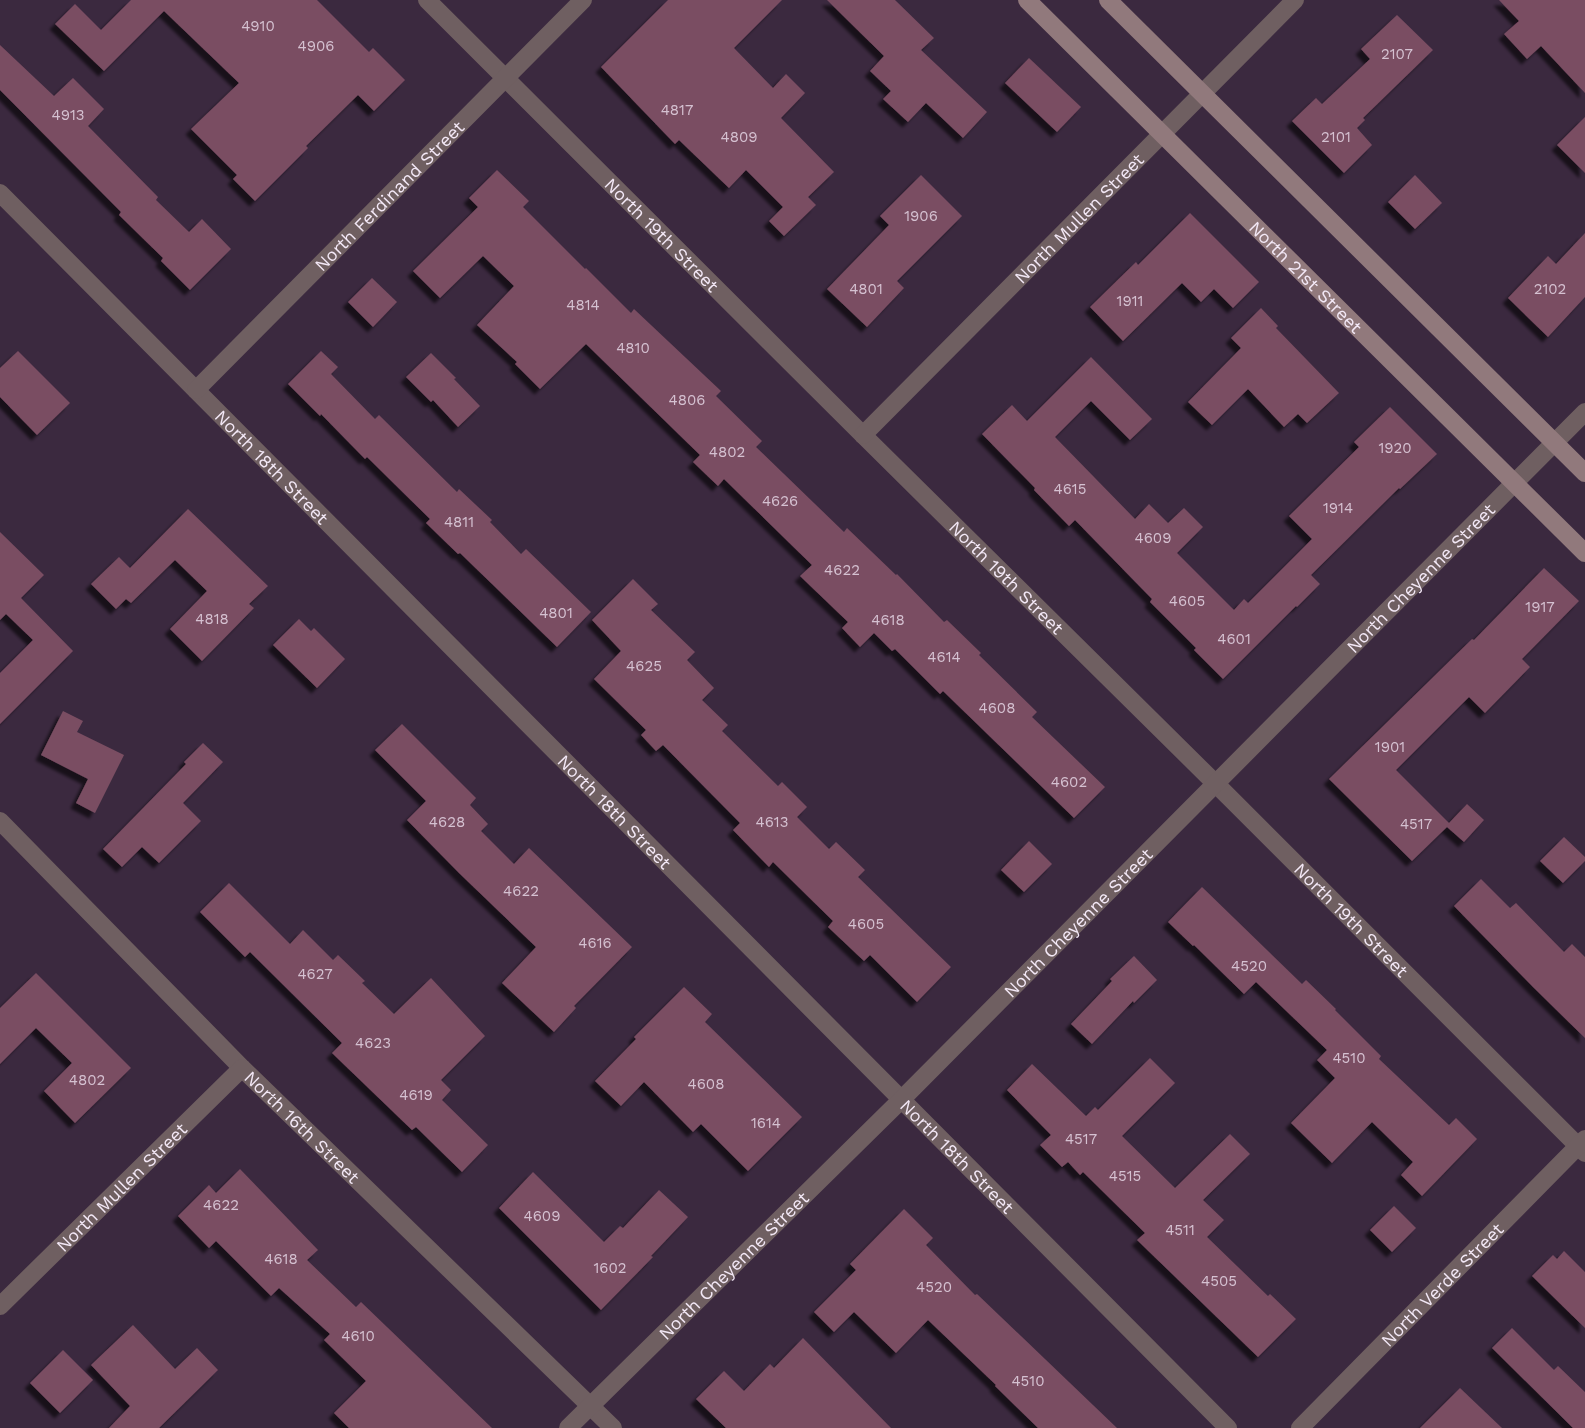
<svg xmlns="http://www.w3.org/2000/svg" width="1585" height="1428" font-family="'Work Sans',sans-serif">
<defs>
<filter id="shadow"><feDropShadow dx="-5.5" dy="5.5" stdDeviation="1.5" flood-color="#0009"/></filter>
</defs>
<rect width="100%" height="100%" fill="#3b293f"/>
<g fill="#7a4d62" filter="url(#shadow)">
<polygon points="131,0 317,0 369,52 373,48 405,80 374,111 358,95 306,146 308,148 255,201 233,179 237,175 191,129 239,83 164,11 104,71 55,24 75,4 101,30"/>
<polygon points="668,0 782,0 734,48 773,88 786,74 805,93 781,118 834,172 808,197 816,205 784,236 769,221 783,207 746,170 729,188 679,140 675,144 601,67"/>
<polygon points="827,0 895,0 934,38 921,50 987,112 963,138 926,103 908,122 883,99 891,91 870,71 884,56"/>
<polygon points="1499,0 1585,0 1585,93 1541,46 1527,59 1504,34 1519,21"/>
<polygon points="1397,15 1433,50 1363,118 1365,120 1357,128 1372,145 1344,173 1292,121 1316,98 1322,104 1370,59 1361,49"/>
<polygon points="0,45 54,96 73,78 104,109 88,126 158,197 156,200 189,232 202,219 231,249 190,290 161,261 163,258 119,215 121,212 0,90"/>
<polygon points="1029,58 1081,107 1057,132 1005,83"/>
<polygon points="1585,117 1585,173 1557,145"/>
<polygon points="497,170 529,201 523,207 585,269 586,268 631,313 634,309 721,391 716,396 762,441 756,447 844,532 847,528 896,575 897,574 944,622 947,620 981,653 979,655 1037,712 1032,717 1105,787 1074,818 943,691 940,694 895,649 892,651 874,633 860,647 842,628 848,622 800,576 812,565 724,479 718,486 693,462 700,455 586,344 540,389 515,364 517,362 477,325 514,286 483,256 440,298 413,271 478,207 469,198"/>
<polygon points="921,175 962,216 897,281 904,288 867,327 827,289 889,225 880,216"/>
<polygon points="1415,175 1442,203 1415,229 1388,202"/>
<polygon points="1190,213 1259,282 1233,308 1214,289 1201,302 1182,283 1123,341 1090,307 1136,262 1138,265"/>
<polygon points="1585,233 1585,297 1548,337 1508,298 1548,256 1556,264"/>
<polygon points="372,278 397,302 373,327 348,302"/>
<polygon points="1261,308 1278,326 1276,328 1339,393 1307,423 1298,414 1284,427 1248,389 1212,425 1188,402 1241,348 1231,338"/>
<polygon points="18,351 70,403 37,435 0,397 0,368"/>
<polygon points="321,351 338,367 331,374 375,419 379,415 457,492 459,489 492,520 490,522 521,554 526,549 591,612 557,647 460,553 458,554 426,523 430,519 367,457 365,459 321,414 320,416 288,384"/>
<polygon points="431,353 456,378 454,379 480,406 458,427 433,400 431,402 406,377"/>
<polygon points="1091,357 1152,419 1130,440 1091,401 1055,437 1135,519 1149,504 1168,523 1184,508 1203,527 1177,553 1234,610 1244,599 1248,603 1312,539 1289,516 1359,447 1354,442 1390,407 1437,454 1400,489 1399,488 1311,575 1320,584 1297,607 1296,606 1223,679 1194,650 1196,648 1150,602 1152,599 1075,520 1069,526 1034,490 1035,488 982,434 1012,405 1027,421"/>
<polygon points="188,509 268,586 249,604 254,608 202,661 170,629 207,591 175,560 131,603 126,599 116,609 91,584 119,557 130,568"/>
<polygon points="0,532 44,575 21,598 73,651 0,724 0,673 33,640 6,614 0,620"/>
<polygon points="1544,568 1579,601 1522,659 1530,667 1485,713 1469,697 1396,770 1449,823 1467,804 1484,820 1464,842 1447,827 1412,861 1329,779 1472,639 1474,640"/>
<polygon points="633,579 658,604 651,610 695,652 687,660 714,688 702,700 728,725 722,731 778,786 782,782 807,807 797,817 829,849 836,842 865,870 858,877 951,967 917,1002 870,955 864,961 828,927 833,921 773,862 769,867 733,830 740,823 663,745 656,751 641,735 646,730 594,679 621,651 592,620"/>
<polygon points="299,619 311,631 314,628 345,659 317,688 273,645"/>
<polygon points="63,711 83,721 77,732 124,755 95,813 76,803 88,779 41,755"/>
<polygon points="402,724 476,798 470,805 488,824 481,831 514,864 529,848 632,947 574,1006 576,1008 554,1032 502,983 536,947 459,873 407,820 426,801 375,750"/>
<polygon points="203,743 223,762 183,803 201,821 159,863 142,847 122,867 103,849 186,764 184,762"/>
<polygon points="1564,837 1585,857 1585,861 1563,883 1540,861"/>
<polygon points="1029,841 1052,864 1024,892 1001,870"/>
<polygon points="1481,879 1510,908 1516,903 1564,952 1572,944 1585,957 1585,1038 1533,987 1454,906"/>
<polygon points="229,883 290,944 303,930 333,960 338,955 365,981 362,983 394,1014 431,978 485,1036 441,1080 451,1090 442,1100 488,1145 462,1172 416,1127 412,1130 332,1053 342,1043 250,952 245,957 200,912"/>
<polygon points="1202,887 1302,984 1306,980 1336,1009 1335,1010 1381,1056 1379,1059 1449,1125 1456,1118 1477,1139 1422,1196 1401,1175 1413,1162 1372,1122 1332,1163 1291,1123 1335,1078 1317,1060 1327,1050 1256,982 1244,994 1194,945 1193,946 1168,922"/>
<polygon points="1134,956 1157,980 1134,1003 1133,1001 1092,1044 1071,1024 1112,981 1110,979"/>
<polygon points="36,973 131,1068 75,1123 44,1091 72,1063 36,1028 0,1064 0,1008"/>
<polygon points="684,987 712,1014 705,1022 802,1117 748,1171 701,1124 693,1132 644,1082 621,1106 595,1081 636,1039 634,1037"/>
<polygon points="1150,1058 1175,1083 1122,1136 1175,1188 1230,1134 1250,1154 1203,1200 1224,1220 1207,1237 1268,1296 1270,1294 1296,1319 1258,1357 1137,1240 1145,1233 1083,1172 1080,1175 1068,1162 1062,1167 1040,1145 1051,1135 1007,1090 1032,1064 1086,1116 1095,1107 1098,1110"/>
<polygon points="240,1169 318,1250 307,1260 356,1307 361,1302 492,1428 349,1428 334,1413 366,1381 324,1340 330,1334 279,1288 271,1296 216,1241 209,1248 178,1216 209,1185 216,1193"/>
<polygon points="533,1172 604,1242 620,1226 623,1228 659,1190 688,1217 651,1256 653,1257 601,1310 499,1208"/>
<polygon points="1394,1206 1416,1228 1392,1252 1370,1230"/>
<polygon points="904,1209 933,1238 926,1245 975,1295 977,1294 1117,1428 1038,1428 995,1386 996,1385 928,1320 896,1353 854,1312 834,1332 814,1312 856,1270 850,1264"/>
<polygon points="1564,1251 1585,1272 1585,1328 1532,1276 1553,1255 1557,1259"/>
<polygon points="133,1325 175,1369 197,1348 218,1370 159,1428 109,1428 130,1406 91,1365"/>
<polygon points="1512,1328 1554,1370 1558,1366 1585,1392 1585,1428 1573,1428 1492,1348"/>
<polygon points="803,1338 891,1428 726,1428 696,1399 724,1371 744,1391 770,1364 774,1368"/>
<polygon points="63,1350 93,1380 60,1413 30,1383"/>
<polygon points="1460,1388 1502,1428 1420,1428"/>
</g>
<g fill="none" stroke-linecap="round" stroke-linejoin="round">
<g stroke="#6f5f61" stroke-width="18">
<path id="s1" d="M427 0 863 435 1216 784 1585 1153"/>
<path id="s2" d="M0 193 1228 1428"/>
<path id="s3" d="M196 390 583 0"/>
<path id="s4" d="M863 435 1295 0"/>
<path id="s5" d="M0 821 242 1068 613 1428"/>
<path id="s6" d="M0 1306 242 1068"/>
<path id="s7" d="M568 1428 901 1100 1585 412"/>
<path id="s8" d="M1300 1428 1585 1139"/>
</g>
<g stroke="#91797c" stroke-width="18">
<path id="s9" d="M1027 0 1585 553"/>
<polyline points="1108,0 1585,473"/>
</g>
</g>
<g text-anchor="middle" dominant-baseline="central" stroke-width="4.5" stroke-linejoin="round" paint-order="stroke">
<g font-size="15" fill="#d5c1d1">
<text x="258" y="26">4910</text>
<text x="316" y="46">4906</text>
<text x="1397" y="54">2107</text>
<text x="677" y="110">4817</text>
<text x="68" y="115">4913</text>
<text x="739" y="137">4809</text>
<text x="1336" y="137">2101</text>
<text x="921" y="216">1906</text>
<text x="866" y="289">4801</text>
<text x="1550" y="289">2102</text>
<text x="1130" y="301">1911</text>
<text x="583" y="305">4814</text>
<text x="633" y="348">4810</text>
<text x="687" y="400">4806</text>
<text x="1395" y="448">1920</text>
<text x="727" y="452">4802</text>
<text x="1070" y="489">4615</text>
<text x="780" y="501">4626</text>
<text x="1338" y="508">1914</text>
<text x="459" y="522">4811</text>
<text x="1153" y="538">4609</text>
<text x="842" y="570">4622</text>
<text x="1187" y="601">4605</text>
<text x="1540" y="607">1917</text>
<text x="556" y="613">4801</text>
<text x="212" y="619">4818</text>
<text x="888" y="620">4618</text>
<text x="1234" y="639">4601</text>
<text x="944" y="657">4614</text>
<text x="644" y="666">4625</text>
<text x="997" y="708">4608</text>
<text x="1390" y="747">1901</text>
<text x="1069" y="782">4602</text>
<text x="447" y="822">4628</text>
<text x="772" y="822">4613</text>
<text x="1416" y="824">4517</text>
<text x="521" y="891">4622</text>
<text x="866" y="924">4605</text>
<text x="595" y="943">4616</text>
<text x="1249" y="966">4520</text>
<text x="315" y="974">4627</text>
<text x="373" y="1043">4623</text>
<text x="1349" y="1058">4510</text>
<text x="87" y="1080">4802</text>
<text x="706" y="1084">4608</text>
<text x="416" y="1095">4619</text>
<text x="766" y="1123">1614</text>
<text x="1081" y="1139">4517</text>
<text x="1125" y="1176">4515</text>
<text x="221" y="1205">4622</text>
<text x="542" y="1216">4609</text>
<text x="1180" y="1230">4511</text>
<text x="281" y="1259">4618</text>
<text x="610" y="1268">1602</text>
<text x="1219" y="1281">4505</text>
<text x="934" y="1287">4520</text>
<text x="358" y="1336">4610</text>
<text x="1028" y="1381">4510</text>
</g>
<g font-size="18" fill="#f3e8f6" stroke="#301f35">
<text stroke="none"><textPath href="#s3" startOffset="274">North Ferdinand Street</textPath></text>
<text stroke="none"><textPath href="#s4" startOffset="306">North Mullen Street</textPath></text>
<text stroke="none"><textPath href="#s1" startOffset="332">North 19th Street</textPath></text>
<text stroke="none"><textPath href="#s9" startOffset="393">North 21st Street</textPath></text>
<text stroke="none"><textPath href="#s2" startOffset="386">North 18th Street</textPath></text>
<text stroke="none"><textPath href="#s1" startOffset="818">North 19th Street</textPath></text>
<text stroke="none"><textPath href="#s7" startOffset="1204">North Cheyenne Street</textPath></text>
<text stroke="none"><textPath href="#s2" startOffset="872">North 18th Street</textPath></text>
<text stroke="none"><textPath href="#s1" startOffset="1304">North 19th Street</textPath></text>
<text stroke="none"><textPath href="#s7" startOffset="718">North Cheyenne Street</textPath></text>
<text stroke="none"><textPath href="#s5" startOffset="430">North 16th Street</textPath></text>
<text stroke="none"><textPath href="#s2" startOffset="1358">North 18th Street</textPath></text>
<text stroke="none"><textPath href="#s6" startOffset="170">North Mullen Street</textPath></text>
<text stroke="none"><textPath href="#s7" startOffset="232">North Cheyenne Street</textPath></text>
<text stroke="none"><textPath href="#s8" startOffset="202">North Verde Street</textPath></text>
</g>
</g>
</svg>
